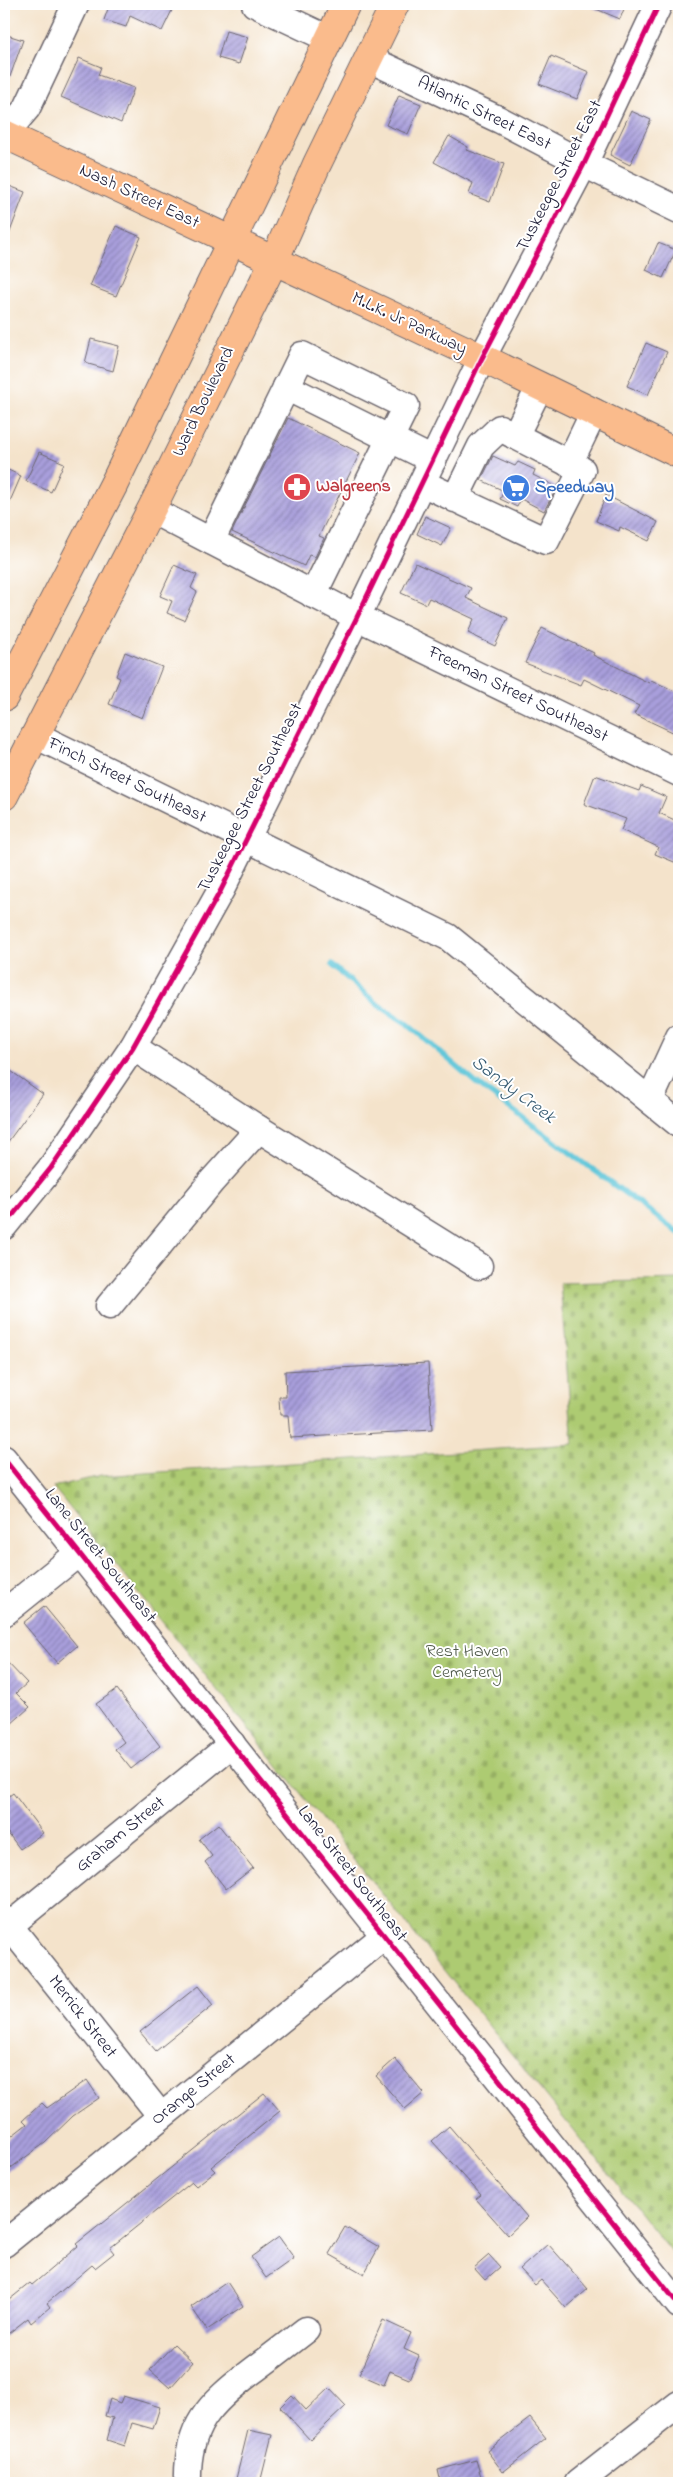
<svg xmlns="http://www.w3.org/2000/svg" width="683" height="2487" font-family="'Indie Flower',sans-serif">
<defs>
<pattern id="cemetery-stones" width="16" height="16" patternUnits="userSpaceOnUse" patternTransform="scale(1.25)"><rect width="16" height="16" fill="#adcb72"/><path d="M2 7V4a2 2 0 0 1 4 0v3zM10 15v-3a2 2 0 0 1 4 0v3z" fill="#95ae64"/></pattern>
<pattern id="building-hatch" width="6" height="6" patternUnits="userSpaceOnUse" patternTransform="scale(1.25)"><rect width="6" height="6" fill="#a99fdc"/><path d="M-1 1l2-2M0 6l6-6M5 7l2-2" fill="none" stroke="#8981b4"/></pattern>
</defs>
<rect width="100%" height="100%" fill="#fff"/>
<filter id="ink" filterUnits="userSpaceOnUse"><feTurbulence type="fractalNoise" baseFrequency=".02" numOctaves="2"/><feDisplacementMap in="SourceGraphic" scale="10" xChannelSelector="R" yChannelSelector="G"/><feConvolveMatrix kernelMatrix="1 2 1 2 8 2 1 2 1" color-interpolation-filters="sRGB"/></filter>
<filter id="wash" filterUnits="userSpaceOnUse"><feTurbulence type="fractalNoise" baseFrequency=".0096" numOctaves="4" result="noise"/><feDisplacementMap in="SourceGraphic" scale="20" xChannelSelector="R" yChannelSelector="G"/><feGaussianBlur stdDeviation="1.12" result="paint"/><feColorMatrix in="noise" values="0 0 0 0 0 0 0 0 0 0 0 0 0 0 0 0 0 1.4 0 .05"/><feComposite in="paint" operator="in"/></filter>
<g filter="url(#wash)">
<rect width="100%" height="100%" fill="#f4e3cb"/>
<polygon fill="url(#cemetery-stones)" stroke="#687656" points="679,1280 679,2261 53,1487 101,1476 573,1444 560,1283"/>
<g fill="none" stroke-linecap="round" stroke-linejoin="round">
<polyline stroke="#5cc5d8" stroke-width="5.5" points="332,965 377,1004 406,1023 476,1083 679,1233"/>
</g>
<g id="blocks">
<g fill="url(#building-hatch)">
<polygon points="104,4 175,4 162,31 130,16 126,27 104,20 109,6"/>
<polygon points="584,4 626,4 620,19"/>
<polygon points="226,31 248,37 239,64 218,58"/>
<polygon points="4,34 23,40 6,88 4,88"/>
<polygon points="551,56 589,72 577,99 539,84"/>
<polygon points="79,58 101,67 98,75 134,88 121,123 61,97"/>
<polygon points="399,95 421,104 408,134 386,125"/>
<polygon points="631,111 651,120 630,165 610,155"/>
<polygon points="449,136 468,147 467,150 504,164 490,202 469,194 473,183 434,162"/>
<polygon points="4,184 25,192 5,245 4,245"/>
<polygon points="116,226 141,237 116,296 90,286"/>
<polygon points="658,243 676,250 663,278 646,270"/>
<polygon points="91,339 119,346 113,371 85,363"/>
<polygon points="646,343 667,352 648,395 627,386"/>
<polygon points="288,418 360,453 319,536 324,538 315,557 309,555 304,566 232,532"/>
<polygon points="39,452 64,463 51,492 26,481"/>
<polygon points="493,456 515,466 518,462 535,470 533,475 557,487 544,511 521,499 517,507 500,499 504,491 481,480"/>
<polygon points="4,468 21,476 4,515"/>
<polygon points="606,495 658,522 649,541 620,527 619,531 596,521"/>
<polygon points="425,516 451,528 442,546 417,534"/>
<polygon points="415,563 471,588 466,598 508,618 495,646 468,633 474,619 429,598 426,604 401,593"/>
<polygon points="174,565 197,575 191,588 197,592 184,620 167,613 172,601 160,596"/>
<polygon points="542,628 594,653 593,655 649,683 651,680 679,693 679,735 634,714 639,706 584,679 581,685 525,663"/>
<polygon points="125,652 162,667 142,718 109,704 120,678 116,676"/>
<polygon points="595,775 639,791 641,786 666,797 659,813 679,822 679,864 655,854 658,847 621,830 626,819 584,804"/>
<polygon points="4,1066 43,1094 4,1147"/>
<polygon points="428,1363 432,1430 290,1438 288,1415 280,1415 279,1397 286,1397 285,1371"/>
<polygon points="44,1606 77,1646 57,1663 23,1623"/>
<polygon points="4,1659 27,1683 16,1693 30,1707 10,1725 4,1719"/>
<polygon points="117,1689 160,1746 131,1769 115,1749 124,1742 96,1704"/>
<polygon points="13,1793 43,1833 20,1849 4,1828 4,1800"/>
<polygon points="218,1824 253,1868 226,1889 205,1862 212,1856 199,1839"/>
<polygon points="198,1986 213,2005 156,2051 140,2032"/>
<polygon points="395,2059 424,2093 405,2109 376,2076"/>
<polygon points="87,2080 99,2098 73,2116 45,2143 4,2173 4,2142 27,2124 23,2120 42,2103 47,2108"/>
<polygon points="264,2093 280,2111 211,2167 215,2171 196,2186 192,2182 110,2248 114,2253 95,2268 92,2265 47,2303 50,2307 31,2323 28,2318 4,2337 4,2304 30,2283 32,2285 78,2246 76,2244"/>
<polygon points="449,2126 527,2217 508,2235 476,2199 481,2195 432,2141"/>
<polygon points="345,2227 379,2247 364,2274 329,2254"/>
<polygon points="279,2237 294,2258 266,2278 251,2257"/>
<polygon points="548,2244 588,2289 566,2308 541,2280 535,2285 520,2269"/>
<polygon points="489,2255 500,2267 485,2280 474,2268"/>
<polygon points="227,2282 243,2306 207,2330 191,2307"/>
<polygon points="383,2320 411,2333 404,2349 419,2356 409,2379 390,2371 384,2385 359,2374"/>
<polygon points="174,2344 193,2362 170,2388 150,2370"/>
<polygon points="329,2388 346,2406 310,2440 280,2407 292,2395 306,2410"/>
<polygon points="123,2396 160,2407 153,2429 132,2423 125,2446 107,2440 113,2418 105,2416 110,2399 120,2403"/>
<polygon points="530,2418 546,2438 503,2472 487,2451"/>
<polygon points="248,2430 272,2435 260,2483 235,2483"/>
<polygon points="476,2460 483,2483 441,2483 438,2470"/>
</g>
</g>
</g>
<g filter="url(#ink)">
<use href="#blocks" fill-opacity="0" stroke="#6c666d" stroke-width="1"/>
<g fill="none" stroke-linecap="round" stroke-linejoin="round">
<defs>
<g id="minor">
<polyline points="255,4 329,39"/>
<polyline points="369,59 500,120 584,164 679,210"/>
<polyline points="4,135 27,108 76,4"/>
<polyline points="286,387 433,460"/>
<polyline points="515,436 540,386"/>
<polyline points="569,464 594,412"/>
<polyline points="422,483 546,541 582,470 500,428 481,446 455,499"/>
<polyline points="151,510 357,617 679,773"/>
<polyline points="211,541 302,355 406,406 313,595"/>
<polyline points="35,735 448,937 679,1124"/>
<polyline points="133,1047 259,1129 479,1266"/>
<polyline points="650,1100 679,1037"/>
<polyline points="4,1226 51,1168 133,1047 221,890 357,617 482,358 584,164 659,4"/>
<polyline points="109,1306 212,1181 259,1129"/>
<polyline points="4,1459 679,2305"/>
<polyline points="4,1613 80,1552"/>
<polyline points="4,1919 161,2116"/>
<polyline points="9,1926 232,1744"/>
<polyline points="4,2244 384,1936"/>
<path d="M188 2483C186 2427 209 2404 251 2372 270 2358 288 2344 306 2330"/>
<polyline points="578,2483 679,2404"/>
</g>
<polyline id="major" points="4,134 482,358 679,454"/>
<g id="highway">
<polyline points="4,697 114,484 346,4"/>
<polyline points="4,796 154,504 274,261 317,164 395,4"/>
</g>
</defs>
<use href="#minor" stroke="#6c666d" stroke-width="29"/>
<use href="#major" stroke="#6c666d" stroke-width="30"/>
<use href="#highway" stroke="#6c666d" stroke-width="30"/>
<use href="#minor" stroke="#fff" stroke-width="26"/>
<use href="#major" stroke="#fabb8c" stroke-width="28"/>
<use href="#highway" stroke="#fabb8c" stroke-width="28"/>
<defs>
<g id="cycleway">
<polyline points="4,1226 51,1168 133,1047 221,890 357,617 482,358 584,164 659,4"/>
<polyline points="4,1459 679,2305"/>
</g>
</defs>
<use href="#cycleway" stroke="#fff" stroke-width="8"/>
<use href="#cycleway" stroke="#d6006c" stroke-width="5"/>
</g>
</g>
<defs>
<symbol id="pharmacy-disc" viewBox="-11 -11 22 22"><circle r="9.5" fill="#e0444e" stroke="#fff"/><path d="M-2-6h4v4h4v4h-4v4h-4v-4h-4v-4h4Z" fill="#fff"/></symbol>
<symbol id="supermarket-disc" viewBox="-11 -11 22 22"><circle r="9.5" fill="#3f7fe0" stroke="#fff"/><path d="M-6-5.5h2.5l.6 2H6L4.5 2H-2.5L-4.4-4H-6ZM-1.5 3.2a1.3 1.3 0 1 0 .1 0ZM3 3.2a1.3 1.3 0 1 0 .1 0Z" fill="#fff"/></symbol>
</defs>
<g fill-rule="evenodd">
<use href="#pharmacy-disc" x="281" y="471" width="32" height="32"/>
<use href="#supermarket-disc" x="500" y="472" width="32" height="32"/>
</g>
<g text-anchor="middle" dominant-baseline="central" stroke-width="4" stroke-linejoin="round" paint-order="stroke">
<g font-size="18" fill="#22223b" stroke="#fff">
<text transform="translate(484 114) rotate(26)">Atlantic Street East</text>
<text transform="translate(560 176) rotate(-63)">Tuskeegee Street East</text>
<text transform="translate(139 197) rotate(25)">Nash Street East</text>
<text transform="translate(409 324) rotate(25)">M.L.K. Jr Parkway</text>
<text transform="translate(204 402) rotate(-64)">Ward Boulevard</text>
<text transform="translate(518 695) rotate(26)">Freeman Street Southeast</text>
<text transform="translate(127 781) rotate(26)">Finch Street Southeast</text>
<text transform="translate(251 798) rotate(-63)">Tuskeegee Street Southeast</text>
<text transform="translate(100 1556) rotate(51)">Lane Street Southeast</text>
<text transform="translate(121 1835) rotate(-39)">Graham Street</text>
<text transform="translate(352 1874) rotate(52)">Lane Street Southeast</text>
<text transform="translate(82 2017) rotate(52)">Merrick Street</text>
<text transform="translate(194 2090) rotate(-39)">Orange Street</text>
</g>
<g font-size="18" font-weight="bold" fill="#be3a42" stroke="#fff" text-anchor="start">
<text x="316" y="487">Walgreens</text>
</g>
<g font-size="18" font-weight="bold" fill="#366cbe" stroke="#fff" text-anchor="start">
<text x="535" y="488">Speedway</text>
</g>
<g font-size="18" fill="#535d4e" stroke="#fff">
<text x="467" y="1652">Rest Haven<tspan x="467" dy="21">Cemetery</tspan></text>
</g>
<g font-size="19" font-style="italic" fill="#365b72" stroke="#fff">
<text transform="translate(513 1090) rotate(37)">Sandy Creek</text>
</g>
</g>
<rect width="683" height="2487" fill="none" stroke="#fff" stroke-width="20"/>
</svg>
